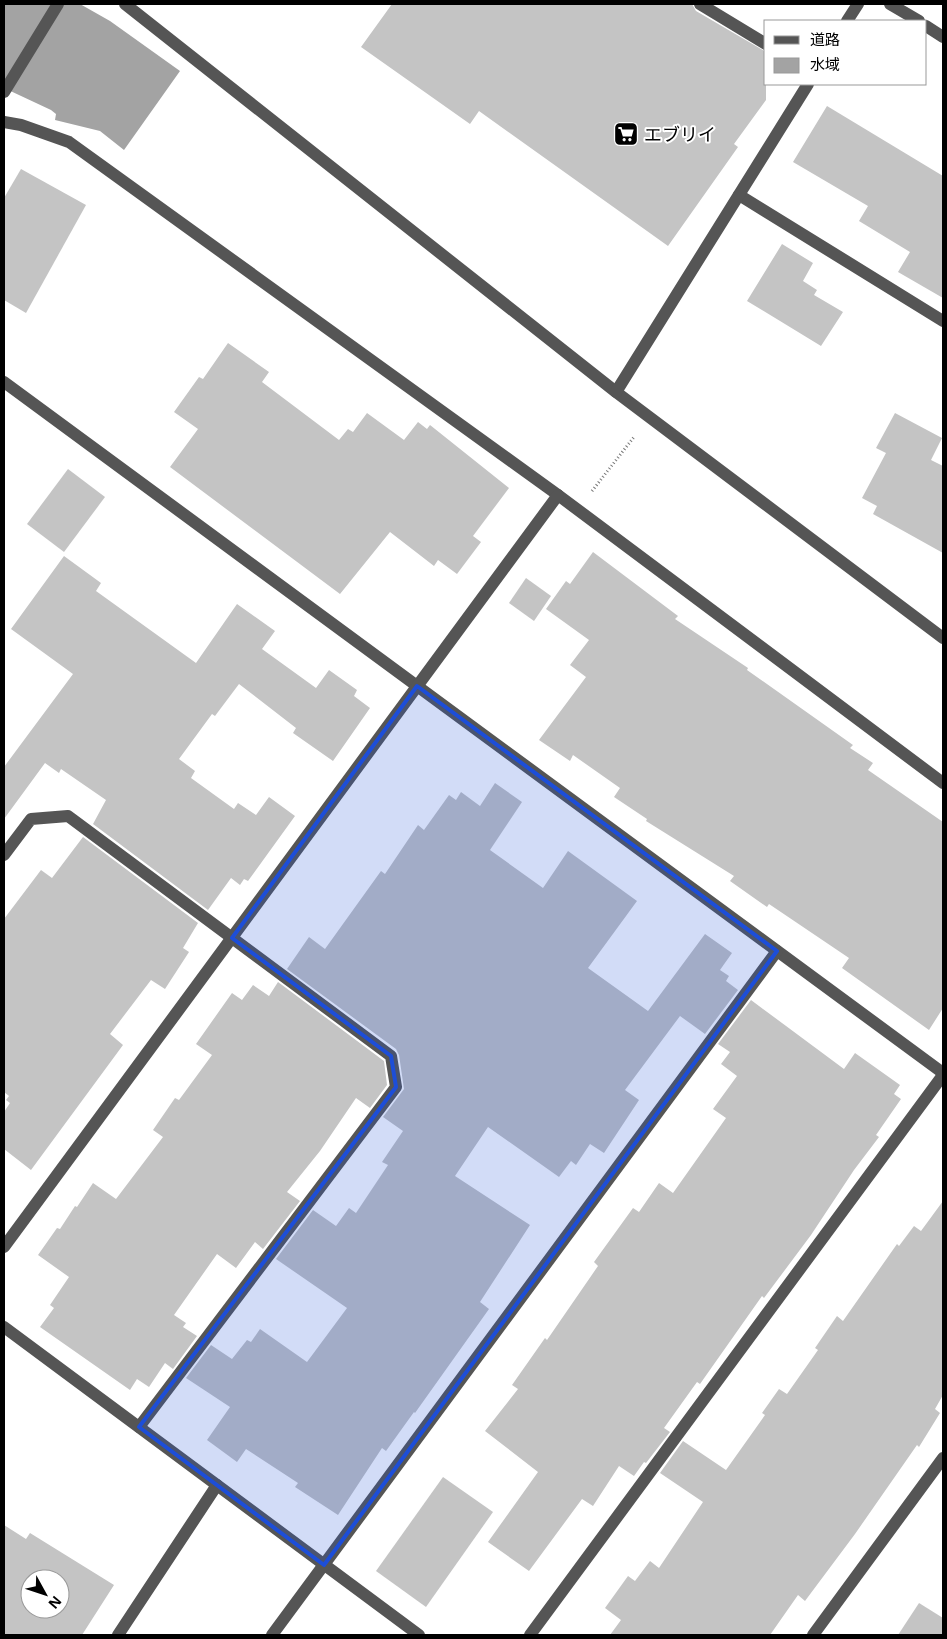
<svg xmlns="http://www.w3.org/2000/svg" width="947" height="1639" font-family="'Noto Sans','Noto Sans JP',sans-serif">
<rect width="100%" height="100%" fill="#fff"/>
<polygon fill="#a3a3a3" points="4,4 80,4 110,21 180,71 124,150 100,131 55,120 56,114 51,110 4,88"/>
<g fill="#c4c4c4" fill-rule="evenodd">
<polygon points="392,4 692,4 696,11 766,52 766,100 734,144 738,147 668,246 479,111 470,124 361,47"/>
<polygon points="827,106 943,176 943,298 898,272 910,252 859,221 868,206 793,162"/>
<polygon points="21,169 86,205 26,313 4,300 4,198"/>
<polygon points="782,244 813,263 803,281 817,290 814,295 843,312 821,346 747,301"/>
<polygon points="228,343 269,372 262,382 339,440 348,429 353,432 367,413 404,440 418,422 427,429 430,425 509,488 473,536 481,542 457,574 438,560 434,566 390,532 340,594 170,467 198,429 174,412 199,377 203,379"/>
<polygon points="895,413 942,438 931,460 943,466 943,553 873,514 877,506 862,498 886,453 876,448"/>
<polygon points="68,469 105,497 64,552 27,524"/>
<polygon points="593,552 678,616 675,619 748,668 747,670 853,745 850,748 873,763 868,770 943,822 943,1008 929,1030 842,968 849,958 769,904 767,907 730,881 734,876 646,821 647,819 614,797 620,788 573,755 570,761 539,740 586,677 570,665 589,640 546,609 566,581 570,584"/>
<polygon points="64,556 101,583 96,591 196,663 237,604 275,631 262,649 316,688 329,670 357,690 354,696 370,708 333,761 293,733 296,728 239,684 215,716 212,714 179,759 195,771 191,778 234,809 238,803 256,815 269,797 295,816 248,881 244,879 240,885 231,878 208,910 93,824 106,800 61,769 59,773 45,763 4,819 4,767 73,674 11,629"/>
<polygon points="526,578 551,596 534,621 509,603"/>
<polygon points="495,783 522,802 490,850 543,888 568,851 637,901 588,968 648,1011 705,934 732,953 720,970 729,976 726,981 738,990 705,1034 680,1016 625,1090 639,1100 604,1153 590,1144 576,1165 571,1161 559,1177 488,1127 455,1176 530,1225 480,1302 489,1309 415,1413 414,1412 386,1451 382,1448 338,1515 295,1487 298,1483 246,1449 237,1462 207,1440 230,1407 186,1378 211,1345 232,1359 247,1340 251,1342 260,1329 307,1362 347,1308 276,1259 313,1210 336,1226 349,1208 356,1213 388,1165 382,1162 403,1131 383,1117 404,1089 399,1055 396,1049 287,969 309,937 325,949 381,871 385,874 418,825 424,830 449,795 456,800 461,792 480,806"/>
<polygon points="83,837 198,923 183,948 189,952 165,989 151,980 110,1034 123,1045 31,1170 4,1149 4,1112 10,1103 6,1100 9,1096 4,1092 4,919 41,870 52,878"/>
<polygon points="278,982 384,1061 387,1085 370,1108 356,1098 320,1151 287,1192 300,1201 263,1249 255,1242 236,1268 217,1254 174,1315 186,1323 183,1327 197,1336 173,1369 165,1363 149,1387 137,1379 130,1390 40,1327 54,1308 50,1305 69,1277 38,1255 57,1228 60,1229 75,1206 77,1207 93,1183 116,1199 163,1137 153,1130 175,1098 179,1100 212,1055 196,1044 232,993 242,1000 253,985 269,996"/>
<polygon points="751,1000 844,1069 855,1053 900,1085 894,1094 901,1099 876,1135 879,1137 854,1170 811,1235 764,1298 762,1296 700,1384 697,1382 664,1428 670,1432 646,1463 644,1462 634,1476 619,1466 593,1506 582,1499 529,1571 488,1542 538,1472 485,1431 518,1389 512,1385 545,1338 547,1340 598,1266 594,1262 633,1208 639,1212 659,1183 673,1193 726,1118 713,1109 737,1076 721,1064 730,1052 718,1044"/>
<polygon points="943,1201 943,1395 935,1409 940,1413 919,1447 917,1445 855,1534 805,1601 798,1595 770,1635 610,1635 621,1620 605,1608 628,1576 635,1581 650,1561 659,1568 703,1502 660,1473 683,1441 726,1470 765,1415 762,1413 779,1389 787,1394 818,1350 815,1348 837,1316 843,1321 897,1244 899,1246 914,1226 921,1231"/>
<polygon points="443,1477 493,1512 426,1607 376,1571"/>
<path d="M4 1525 26 1539 30 1533 114 1585 82 1635H4ZM30 1579H60V1609H30Z"/>
<polygon points="919,1603 943,1618 943,1635 898,1635"/>
</g>
<g fill="none" stroke-linecap="round" stroke-linejoin="round">
<polyline stroke="#777" stroke-width="3" stroke-dasharray="1 2.5" stroke-linecap="butt" points="592,491 634,437"/>
<g stroke="#555" stroke-width="12">
<polyline points="125,4 616,392 943,638"/>
<polyline points="700,4 766,44"/>
<polyline points="890,4 919,21"/>
<polyline points="847,21 858,4"/>
<polyline points="926,26 943,37"/>
<polyline points="4,92 58,4"/>
<polyline points="4,122 21,125 69,142 558,495 943,783"/>
<polyline points="739,195 943,321"/>
<polyline points="4,382 943,1073"/>
<polyline points="616,392 808,84"/>
<polyline points="4,855 31,819 68,816 391,1056 396,1087 139,1427"/>
<polyline points="4,1247 558,495"/>
<polyline points="4,1327 419,1635"/>
<polyline points="118,1635 217,1485"/>
<polyline points="272,1635 777,951"/>
<polyline points="530,1635 943,1075"/>
<polyline points="813,1635 943,1458"/>
</g>
</g>
<path fill="#1d4ed8" fill-opacity="0.2" stroke="#1d4ed8" stroke-width="4" stroke-linejoin="round" d="M417 686 777 951 324 1565 139 1427 396 1087 391 1056 232 938Z"/>
<defs>
<symbol id="supermarket-square" viewBox="-11 -11 22 22"><rect x="-9" y="-9" width="18" height="18" rx="4" fill="#000" stroke="#fff"/><path d="M-6-5.5h2.5l.6 2H6L4.5 2H-2.5L-4.4-4H-6ZM-1.5 3.2a1.3 1.3 0 1 0 .1 0ZM3 3.2a1.3 1.3 0 1 0 .1 0Z" fill="#fff"/></symbol>
</defs>
<g fill-rule="evenodd">
<use href="#supermarket-square" x="612" y="120" width="28" height="28"/>
</g>
<g text-anchor="middle" dominant-baseline="central" stroke-width="4" stroke-linejoin="round" paint-order="stroke">
<g font-size="18" fill="#000" stroke="#fff" text-anchor="start">
<text x="644" y="134">エブリイ</text>
</g>
</g>
<rect width="947" height="1639" fill="none" stroke="#000000" stroke-width="10"/>
<rect x="764" y="20" width="162" height="65" fill="#ffffff" stroke="#999999"/>
<rect x="774" y="36" width="25" height="8" fill="#555555" stroke="#999999"/>
<text x="810" y="45" font-size="15" fill="#000000">道路</text>
<rect x="774" y="58" width="25" height="15" fill="#a3a3a3" stroke="#999999"/>
<text x="810" y="70" font-size="15" fill="#000000">水域</text>
<g transform="translate(45 1594) rotate(130)"><circle r="24" fill="#ffffff" stroke="#999999"/>
<path d="M0-4L9 19L0 12L-9 19Z" fill="#000000"/>
<text y="-8" font-size="14" font-weight="bold" text-anchor="middle" fill="#000000">N</text>
</g>
</svg>
